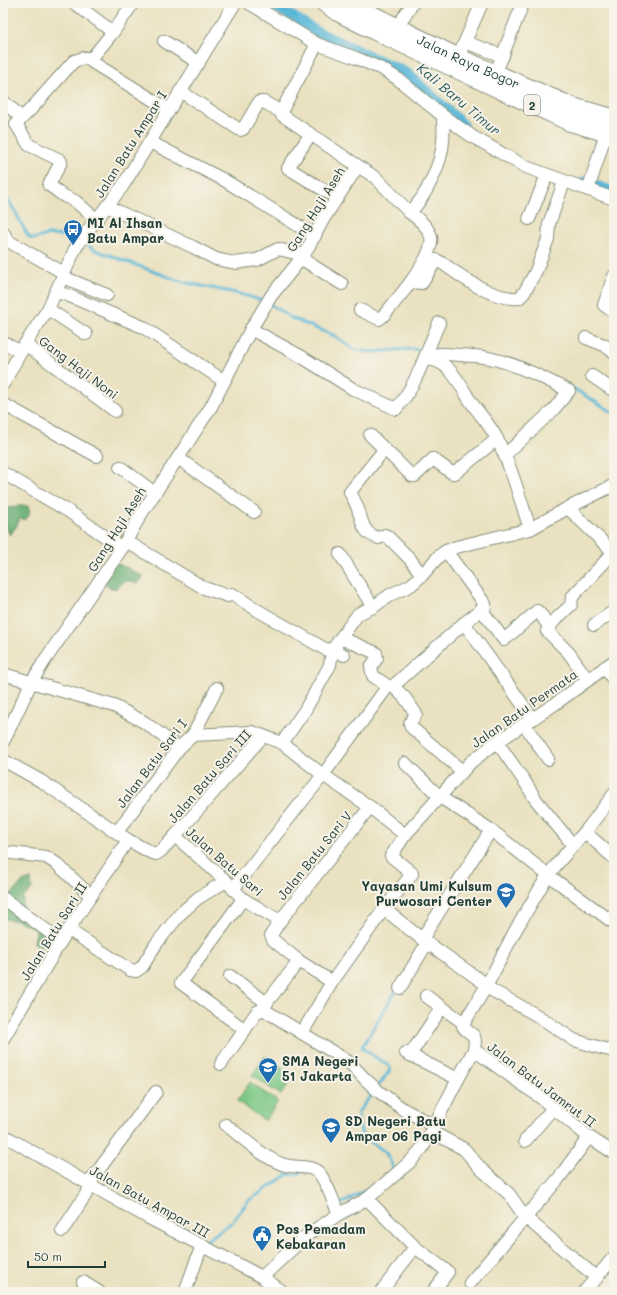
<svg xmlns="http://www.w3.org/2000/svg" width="617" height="1295" font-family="Mali,sans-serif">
<rect width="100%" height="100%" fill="#f7f3e8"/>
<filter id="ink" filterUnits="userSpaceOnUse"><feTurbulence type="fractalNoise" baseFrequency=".025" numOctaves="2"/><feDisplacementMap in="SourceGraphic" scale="8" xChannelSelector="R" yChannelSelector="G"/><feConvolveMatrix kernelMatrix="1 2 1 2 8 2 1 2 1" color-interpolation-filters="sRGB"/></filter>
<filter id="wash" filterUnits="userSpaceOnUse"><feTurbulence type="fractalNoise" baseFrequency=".012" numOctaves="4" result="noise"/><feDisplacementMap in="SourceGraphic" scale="16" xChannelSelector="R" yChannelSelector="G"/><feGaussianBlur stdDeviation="0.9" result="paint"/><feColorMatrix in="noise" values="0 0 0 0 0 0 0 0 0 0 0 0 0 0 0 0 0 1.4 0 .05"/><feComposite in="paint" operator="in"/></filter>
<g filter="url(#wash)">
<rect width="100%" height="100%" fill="#e9e1bf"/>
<g fill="#7cc886" stroke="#4e825d">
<polygon points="265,1056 294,1076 281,1095 252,1075"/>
<polygon points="250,1082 278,1102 265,1121 237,1101"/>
</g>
<g fill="#65ac73" stroke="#427454">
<path d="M3 500 5 504 9 508 24 505 29 507C30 512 30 516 25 520L20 518 16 527 10 535 6 528 3 527Z"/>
<path d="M112 562 128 568 144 577 137 584C127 579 124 580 116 589L111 588 101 581Z"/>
<polygon points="31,879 32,889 23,898 23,910 53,936 48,943 41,947 34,943 36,929 18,921 3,919 4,905 8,898 22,882"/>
</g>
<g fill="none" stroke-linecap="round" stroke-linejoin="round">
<g stroke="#5ab8d8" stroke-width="3">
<polyline points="3,193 12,206 28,236 32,239 48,235 75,236 79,239"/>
<path d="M83 242 95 250 177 280C206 289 237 290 265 302"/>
<polyline points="270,304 291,318 335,336 355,350 371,352 409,349 424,350"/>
<polyline points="571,387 614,413"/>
<polyline points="378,1087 390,1070 389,1066 362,1048 363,1045 397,989"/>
<polyline points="374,1092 358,1112 358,1121 362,1135 386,1153 393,1167 392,1172"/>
<polyline points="337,1204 345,1202 373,1186"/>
<polyline points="205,1244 206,1241 233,1221 248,1201 289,1174 293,1175 303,1172"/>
</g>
<g stroke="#5ab8d8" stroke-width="11">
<polyline points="270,3 317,32 408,74 463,125"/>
<polyline points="584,182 614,192"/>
</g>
</g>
</g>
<g filter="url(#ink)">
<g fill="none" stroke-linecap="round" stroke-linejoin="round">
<defs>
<g id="minor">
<polyline points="74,3 113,32"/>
<polyline points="249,3 317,44 356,58 382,69 398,79 443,116 473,137 526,167 614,199"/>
<polyline points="397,27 413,3"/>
<polyline points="164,41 199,63"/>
<polyline points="465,42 503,56"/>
<polyline points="92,58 113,32 131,6"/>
<polyline points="455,64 482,3"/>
<polyline points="493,80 523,3"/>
<polyline points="180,91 240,130 243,129 259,102 264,102 281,112"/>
<polyline points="3,101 22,118"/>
<polyline points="310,135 288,168 337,198"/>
<polyline points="150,142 224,180 315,236"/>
<path d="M358 166 376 178 407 210 409 212 411 211C426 197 442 162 443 141 444 133 443 125 443 116"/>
<polyline points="588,190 606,133"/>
<polyline points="107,206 193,247 216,259 235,263 257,260 278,249 304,255"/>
<polyline points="529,219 547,175"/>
<polyline points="97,220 75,201 64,196 49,185 61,162 60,160 29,145 16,124 32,108 74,61 84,58 92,58 92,62 169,110"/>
<polyline points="3,232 8,241 64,273"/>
<polyline points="302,259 342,284"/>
<polyline points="614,276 604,305 614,312"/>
<polyline points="63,277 107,295"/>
<path d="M411 282 422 283 436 260C443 263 449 268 455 272 472 284 497 300 519 298L524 293 536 271 548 239 549 224 564 182"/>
<polyline points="56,292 67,295 143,327 224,381"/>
<polyline points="48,309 86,334"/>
<path d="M360 310 379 319 384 315C396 301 435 256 431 237 428 226 418 219 409 212"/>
<path d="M251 329 302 357 353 389 396 409C417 385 426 352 439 323"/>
<polyline points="586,338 604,345 614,352"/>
<polyline points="3,342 21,352"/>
<polyline points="25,344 115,411"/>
<path d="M425 358C436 352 449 354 461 355 470 356 480 356 489 358 517 364 544 378 569 391L553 410 505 455"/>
<path d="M426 360C447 357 460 384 469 399 478 413 490 424 497 439 512 468 520 499 530 529"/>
<polyline points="592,376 614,391"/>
<polyline points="3,384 25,344 48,309 75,249 85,234 122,187 235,3"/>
<polyline points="3,404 97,456"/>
<polyline points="370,435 412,476 415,476 433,459 452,473 455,473 497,439"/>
<path d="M384 450 350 492C353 498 357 505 359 512 363 525 364 534 379 538L385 535 387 536 410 559 422 575"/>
<polyline points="178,458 254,512"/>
<polyline points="120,467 155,493"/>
<polyline points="3,473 68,511 122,548"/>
<polyline points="568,508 614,553"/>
<polyline points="126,541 204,588 228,596 232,594 234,595 257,610 325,649 336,651 344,655"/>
<polyline points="340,554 373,607"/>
<polyline points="481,609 504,640 537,611 542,616 549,627"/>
<polyline points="464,623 533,719"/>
<polyline points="594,625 614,611"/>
<polyline points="340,639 351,642 376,653 377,658 371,667 373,676 388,686 393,686 464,623 485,607 485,604 446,551"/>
<polyline points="605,667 614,681"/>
<polyline points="3,674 114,706 144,722 179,748"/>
<polyline points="588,680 569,653 547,631 554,621 571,605 572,597 613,553"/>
<polyline points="393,686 405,698 416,714 410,723 411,727 462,771"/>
<polyline points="524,724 548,759"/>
<polyline points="193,735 253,732 282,743 323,775 370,807 405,835"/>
<polyline points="3,742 31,683 45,660 122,548 140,516 211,407 251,329 271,296 304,255 324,218 358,166 282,115 281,112 317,44"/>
<polyline points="497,742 525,782 536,800 573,845"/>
<polyline points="282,743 305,710 313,696 330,665 332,650 358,614 373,607 390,595 411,585 422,575 439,556 446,551 456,547 530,529 568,508 614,485"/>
<polyline points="3,760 41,781 128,840 150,852 156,854 161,851 175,836 263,736"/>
<polyline points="405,763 440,797 491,830 548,875 614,923"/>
<polyline points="370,807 280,921 271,935 273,940 299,961 264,1006 266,1011 349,1062 365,1079 378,1091 403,1109 434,1126"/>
<polyline points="117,832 179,748 193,735 217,688"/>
<polyline points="585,832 614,858"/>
<polyline points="175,836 226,881 243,899 280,921"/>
<polyline points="3,852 46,857 57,864 91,896"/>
<polyline points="233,889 323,775 388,686"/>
<polyline points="3,898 61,941"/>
<polyline points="243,899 181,983 245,1030"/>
<polyline points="384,909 422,939 487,985"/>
<polyline points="69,930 130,970 136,971 142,967 156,944 180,914 198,898 226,881"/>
<polyline points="422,939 491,830"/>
<polyline points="299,961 332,982"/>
<polyline points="230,976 267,1003"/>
<polyline points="486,987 538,1016 574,1040 601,1048 614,1051"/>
<polyline points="400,988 427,943"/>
<polyline points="426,996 464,1023"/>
<polyline points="302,1033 332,982 384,909 412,874 412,873 391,856 405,835 471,762 497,742 555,704 614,661"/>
<polyline points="3,1039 61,941 128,840"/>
<polyline points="474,1050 540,1097 589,1137 614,1153"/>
<polyline points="406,1053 458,1079"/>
<polyline points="410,1055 442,1007"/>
<polyline points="221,1064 257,1012 264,1009"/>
<path d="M226 1125C242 1137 266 1160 285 1165 295 1168 310 1165 318 1172 327 1181 333 1202 339 1214"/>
<polyline points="432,1132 464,1149 481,1169 509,1194 525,1217 597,1278"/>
<polyline points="3,1135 147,1217 262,1277 283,1292"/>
<polyline points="525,1141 553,1108"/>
<polyline points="89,1183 156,1092"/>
<polyline points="367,1199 415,1247 448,1272 433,1292"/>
<polyline points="62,1231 92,1185"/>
<polyline points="262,1277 307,1235 339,1214 367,1199 411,1161 423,1147 458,1079 474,1050 475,1041 474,1036 465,1029 463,1026 464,1023 486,987 515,931 548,875 573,845 585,832 614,794"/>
<polyline points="83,1282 99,1292"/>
<polyline points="470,1283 559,1178 589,1137"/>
<polyline points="383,1289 415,1247"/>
<polyline points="185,1292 202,1245"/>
<polyline points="584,1292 614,1257"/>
</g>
<g id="highway">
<polyline points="324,3 337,12 374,31 569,122 614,135"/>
<path id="s1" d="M349 3 458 57 574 107 614 118"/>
</g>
</defs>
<use href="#minor" stroke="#848f7a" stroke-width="14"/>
<use href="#highway" stroke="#848f7a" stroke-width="19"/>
<use href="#minor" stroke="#fff" stroke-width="12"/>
<use href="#highway" stroke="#fff" stroke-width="17"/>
</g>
</g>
<defs>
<symbol id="bus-pin" viewBox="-11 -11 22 30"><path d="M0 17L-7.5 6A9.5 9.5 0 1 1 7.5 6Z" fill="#1f6fb2" stroke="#f7f3e8"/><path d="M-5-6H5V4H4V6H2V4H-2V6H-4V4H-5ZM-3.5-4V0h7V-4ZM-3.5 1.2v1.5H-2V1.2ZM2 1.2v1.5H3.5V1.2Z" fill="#fff"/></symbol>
<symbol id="school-pin" viewBox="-11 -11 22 30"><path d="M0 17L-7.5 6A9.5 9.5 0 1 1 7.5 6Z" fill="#1f6fb2" stroke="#f7f3e8"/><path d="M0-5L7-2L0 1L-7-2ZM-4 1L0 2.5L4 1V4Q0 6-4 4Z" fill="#fff"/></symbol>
<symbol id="civic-pin" viewBox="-11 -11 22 30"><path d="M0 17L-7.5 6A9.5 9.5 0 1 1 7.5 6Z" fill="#1f6fb2" stroke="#f7f3e8"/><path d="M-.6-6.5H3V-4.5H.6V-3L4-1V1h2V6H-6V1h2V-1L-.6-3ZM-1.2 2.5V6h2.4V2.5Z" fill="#fff"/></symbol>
</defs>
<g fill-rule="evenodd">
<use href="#bus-pin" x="62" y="218" width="22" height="30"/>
<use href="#school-pin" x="495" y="881" width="22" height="30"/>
<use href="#school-pin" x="257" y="1056" width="22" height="30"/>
<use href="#school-pin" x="320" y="1116" width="22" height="30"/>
<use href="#civic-pin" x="251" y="1224" width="22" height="30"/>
</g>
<g text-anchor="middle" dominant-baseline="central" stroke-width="4" stroke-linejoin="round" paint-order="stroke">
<rect fill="#f7f3e8" stroke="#60746a" stroke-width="1" x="524" y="95" width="16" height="20" rx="3"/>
<g font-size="12" font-weight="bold" fill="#1f3d34">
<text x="532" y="105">2</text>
</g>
<g font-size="13" fill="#1f3d34" stroke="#f7f3e8">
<text stroke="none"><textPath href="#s1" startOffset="133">Jalan Raya Bogor</textPath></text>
<text transform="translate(130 144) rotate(-58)">Jalan Batu Ampar I</text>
<text transform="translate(315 209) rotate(-58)">Gang Haji Aseh</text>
<text transform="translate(79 367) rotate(37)">Gang Haji Noni</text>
<text transform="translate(116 529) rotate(-58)">Gang Haji Aseh</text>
<text transform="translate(524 708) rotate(-35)">Jalan Batu Permata</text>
<text transform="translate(151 763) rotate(-53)">Jalan Batu Sari I</text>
<text transform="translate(209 776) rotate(-49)">Jalan Batu Sari III</text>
<text transform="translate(314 855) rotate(-51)">Jalan Batu Sari V</text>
<text transform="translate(225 861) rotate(41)">Jalan Batu Sari</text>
<text transform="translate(53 931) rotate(-58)">Jalan Batu Sari II</text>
<text transform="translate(542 1084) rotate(37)">Jalan Batu Jamrut II</text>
<text transform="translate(150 1201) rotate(29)">Jalan Batu Ampar III</text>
</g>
<g font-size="13" font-weight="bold" fill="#1f3d34" stroke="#f7f3e8" text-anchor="start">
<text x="87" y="222">MI Al Ihsan<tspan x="87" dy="15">Batu Ampar</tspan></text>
<text x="492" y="885" text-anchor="end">Yayasan Umi Kulsum<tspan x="492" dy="15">Purwosari Center</tspan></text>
<text x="282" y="1060">SMA Negeri<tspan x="282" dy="15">51 Jakarta</tspan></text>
<text x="345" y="1120">SD Negeri Batu<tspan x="345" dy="15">Ampar 06 Pagi</tspan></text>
<text x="276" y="1228">Pos Pemadam<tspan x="276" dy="15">Kebakaran</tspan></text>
</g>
<g font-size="14" font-style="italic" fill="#2e5c5d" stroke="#f7f3e8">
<text transform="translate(459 99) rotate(40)">Kali Baru Timur</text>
</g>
</g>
<rect width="617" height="1295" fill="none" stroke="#f7f3e8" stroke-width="16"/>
<path d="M28 1261v6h77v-6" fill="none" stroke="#1f3d34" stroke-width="2"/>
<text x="34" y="1261" font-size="12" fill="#1f3d34" stroke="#f7f3e8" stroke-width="3" paint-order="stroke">50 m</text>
</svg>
